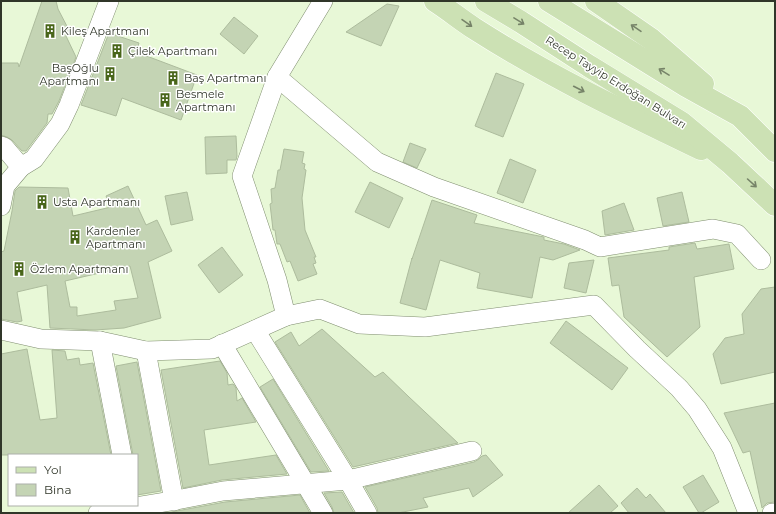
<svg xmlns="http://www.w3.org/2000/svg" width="776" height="514" font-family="Montserrat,sans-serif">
<rect width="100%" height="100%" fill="#e8f8d7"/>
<g fill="#c4d4b4" stroke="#adbc9d" fill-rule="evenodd">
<polygon points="42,1 56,1 58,9 71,34 66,36 76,57 59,101 52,114 48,114 47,123 26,151 22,151 12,140 7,137 1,135 1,63 18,63 19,67"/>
<polygon points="387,4 399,6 381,46 346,32"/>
<polygon points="234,17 258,36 244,54 220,34"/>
<polygon points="109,33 139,43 136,52 197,75 181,120 122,98 116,116 81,105"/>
<polygon points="496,73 524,84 503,137 475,126"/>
<polygon points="236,136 237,156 236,160 227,160 227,173 206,174 205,137"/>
<polygon points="410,143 426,149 417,168 403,162"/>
<polygon points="284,149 304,152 302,163 305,164 304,169 306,170 302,198 305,230 316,257 314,257 316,263 313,264 317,274 298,281 290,261 287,262 280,244 277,244 275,230 273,230 272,221 270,204 272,203 271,189 275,188 278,170 280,170"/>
<polygon points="510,159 536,170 523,203 497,193"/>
<polygon points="370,182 403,198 389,228 355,212"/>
<path d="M128 186 146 225 157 220 172 251 148 262 161 318 124 328 95 330 50 328 47 285 17 292 22 321 17 322 1 319V252L4 251 12 211 15 191 19 187 68 188 73 216 111 207 106 196ZM130 266 138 298 114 301 116 310 77 316V307H70L65 281Z"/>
<polygon points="187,192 193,220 171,225 165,196"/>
<polygon points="682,192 689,222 663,226 657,198"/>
<polygon points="432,200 477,215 474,223 544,237 544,240 564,244 580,250 553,260 540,257 532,298 477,288 480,273 440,260 426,310 400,303 412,258 412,259"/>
<polygon points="624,203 634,230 605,235 602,211"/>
<polygon points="695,243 697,249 729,244 734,269 694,277 700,327 667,357 624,317 619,285 612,286 608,258 669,250 669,247"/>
<polygon points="222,247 243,275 219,293 198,265"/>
<polygon points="594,260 586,293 564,288 569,263"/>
<polygon points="775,287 775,372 721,384 713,354 725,338 744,334 742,314 761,289"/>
<polygon points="566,321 628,368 612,390 550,343"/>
<polygon points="322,329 375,377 383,372 409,397 458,443 353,467 275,342 291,332 299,346"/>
<polygon points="27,349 40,420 57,418 52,350 65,351 67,360 79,358 80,365 93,363 111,455 1,455 1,354"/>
<polygon points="220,361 227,373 228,385 233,384 236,388 237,401 242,398 256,422 204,430 209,465 276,455 287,474 222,480 183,488 161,370"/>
<polygon points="137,362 161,491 137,495 137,455 133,455 116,366"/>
<polygon points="273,379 329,471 311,472 260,387"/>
<polygon points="775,403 775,502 767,503 762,508 750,451 743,453 724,413"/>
<polygon points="486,455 503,475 473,497 469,488 423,498 428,507 398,513 378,513 377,508 365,487 474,462 479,459 482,456"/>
<polygon points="703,475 719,502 701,513 699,513 683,487"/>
<polygon points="599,485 618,506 610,513 568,513"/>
<polygon points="637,488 646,498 650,494 666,513 629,513 621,503"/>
<polygon points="342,492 354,513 334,513 332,507 324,493"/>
<polygon points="300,495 310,513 166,513 225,502"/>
</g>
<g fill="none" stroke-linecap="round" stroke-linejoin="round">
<defs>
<g id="minor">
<polyline points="323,1 277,77 377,162 434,187 585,240 600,247 713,229 737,234 761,260"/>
<polyline points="277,77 242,176 277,280 286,316"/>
<polyline points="1,146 4,147 21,167"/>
<polyline points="1,206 5,186 21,167 34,159 60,124 69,105 109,1"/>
<polyline points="1,330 41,339 100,341 146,351 212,349 286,316 320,309 359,324 425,327 594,305 637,349 679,388 697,409 722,448 748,513"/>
<polyline points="255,330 348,480 367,513"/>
<polyline points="100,341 122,455"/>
<polyline points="222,344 323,513"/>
<polyline points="146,351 174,501"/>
<polyline points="98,513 171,501 223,491 348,480 472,451"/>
<polyline points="772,513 775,513"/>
</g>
<g id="primary">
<path d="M435 1C449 10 461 20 475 29 547 75 624 112 701 149"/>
<polyline points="486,1 521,22 589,66 682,123 730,163 775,205"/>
<polyline points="549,1 686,86 740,116 775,151"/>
<polyline points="596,1 651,39 703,84"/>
</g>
</defs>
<use href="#minor" stroke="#7f8d6f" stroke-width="20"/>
<use href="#primary" stroke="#fff" stroke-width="23"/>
<use href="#minor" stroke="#fff" stroke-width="19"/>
<use href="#primary" stroke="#cce1b4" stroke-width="22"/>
</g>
<defs><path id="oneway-shaft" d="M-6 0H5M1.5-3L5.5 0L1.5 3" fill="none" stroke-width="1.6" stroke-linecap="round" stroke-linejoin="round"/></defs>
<g stroke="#768368">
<use href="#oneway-shaft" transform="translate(519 21) rotate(32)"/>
<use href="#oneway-shaft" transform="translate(467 23) rotate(35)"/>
<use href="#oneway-shaft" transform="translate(636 28) rotate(-146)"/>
<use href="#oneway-shaft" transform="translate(664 72) rotate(-148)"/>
<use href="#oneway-shaft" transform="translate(579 89) rotate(27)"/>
<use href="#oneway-shaft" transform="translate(752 183) rotate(42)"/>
</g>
<defs>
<symbol id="building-bare" viewBox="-9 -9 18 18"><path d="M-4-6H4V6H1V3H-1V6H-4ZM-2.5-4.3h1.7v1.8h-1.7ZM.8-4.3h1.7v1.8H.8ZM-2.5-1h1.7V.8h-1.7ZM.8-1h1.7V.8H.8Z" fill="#486519" stroke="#fff" stroke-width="2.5" paint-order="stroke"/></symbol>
</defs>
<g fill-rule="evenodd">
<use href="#building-bare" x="40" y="21" width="20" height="20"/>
<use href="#building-bare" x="107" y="41" width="20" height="20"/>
<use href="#building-bare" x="100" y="64" width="20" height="20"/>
<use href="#building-bare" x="163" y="68" width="20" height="20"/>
<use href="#building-bare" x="155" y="90" width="20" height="20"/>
<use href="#building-bare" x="32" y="192" width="20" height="20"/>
<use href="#building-bare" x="65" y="227" width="20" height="20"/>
<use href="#building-bare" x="9" y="259" width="20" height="20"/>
</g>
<g text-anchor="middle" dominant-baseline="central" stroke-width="3" stroke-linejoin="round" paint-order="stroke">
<g font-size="11" fill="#303629" stroke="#fff" text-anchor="start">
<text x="61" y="31">Kileş Apartmanı</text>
<text x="128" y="51">Çilek Apartmanı</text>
<text x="99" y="68" text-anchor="end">BaşOğlu<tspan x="99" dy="13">Apartmanı</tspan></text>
<text x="184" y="78">Baş Apartmanı</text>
<text x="176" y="94">Besmele<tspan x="176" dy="13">Apartmanı</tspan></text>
<text x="53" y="202">Usta Apartmanı</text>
<text x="86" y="231">Kardenler<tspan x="86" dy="13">Apartmanı</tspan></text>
<text x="30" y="269">Özlem Apartmanı</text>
</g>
<g font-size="11" fill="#303629" stroke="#fff">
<text transform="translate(616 82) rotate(32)">Recep Tayyip Erdoğan Bulvarı</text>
</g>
</g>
<rect width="776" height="514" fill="none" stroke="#303629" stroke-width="4"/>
<rect x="8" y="454" width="130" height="52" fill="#ffffff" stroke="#acafa9"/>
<rect x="16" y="467" width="20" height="6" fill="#cce1b4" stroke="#acafa9"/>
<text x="44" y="474" font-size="12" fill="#303629">Yol</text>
<rect x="16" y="484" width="20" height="12" fill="#c4d4b4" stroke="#acafa9"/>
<text x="44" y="494" font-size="12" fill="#303629">Bina</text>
</svg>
